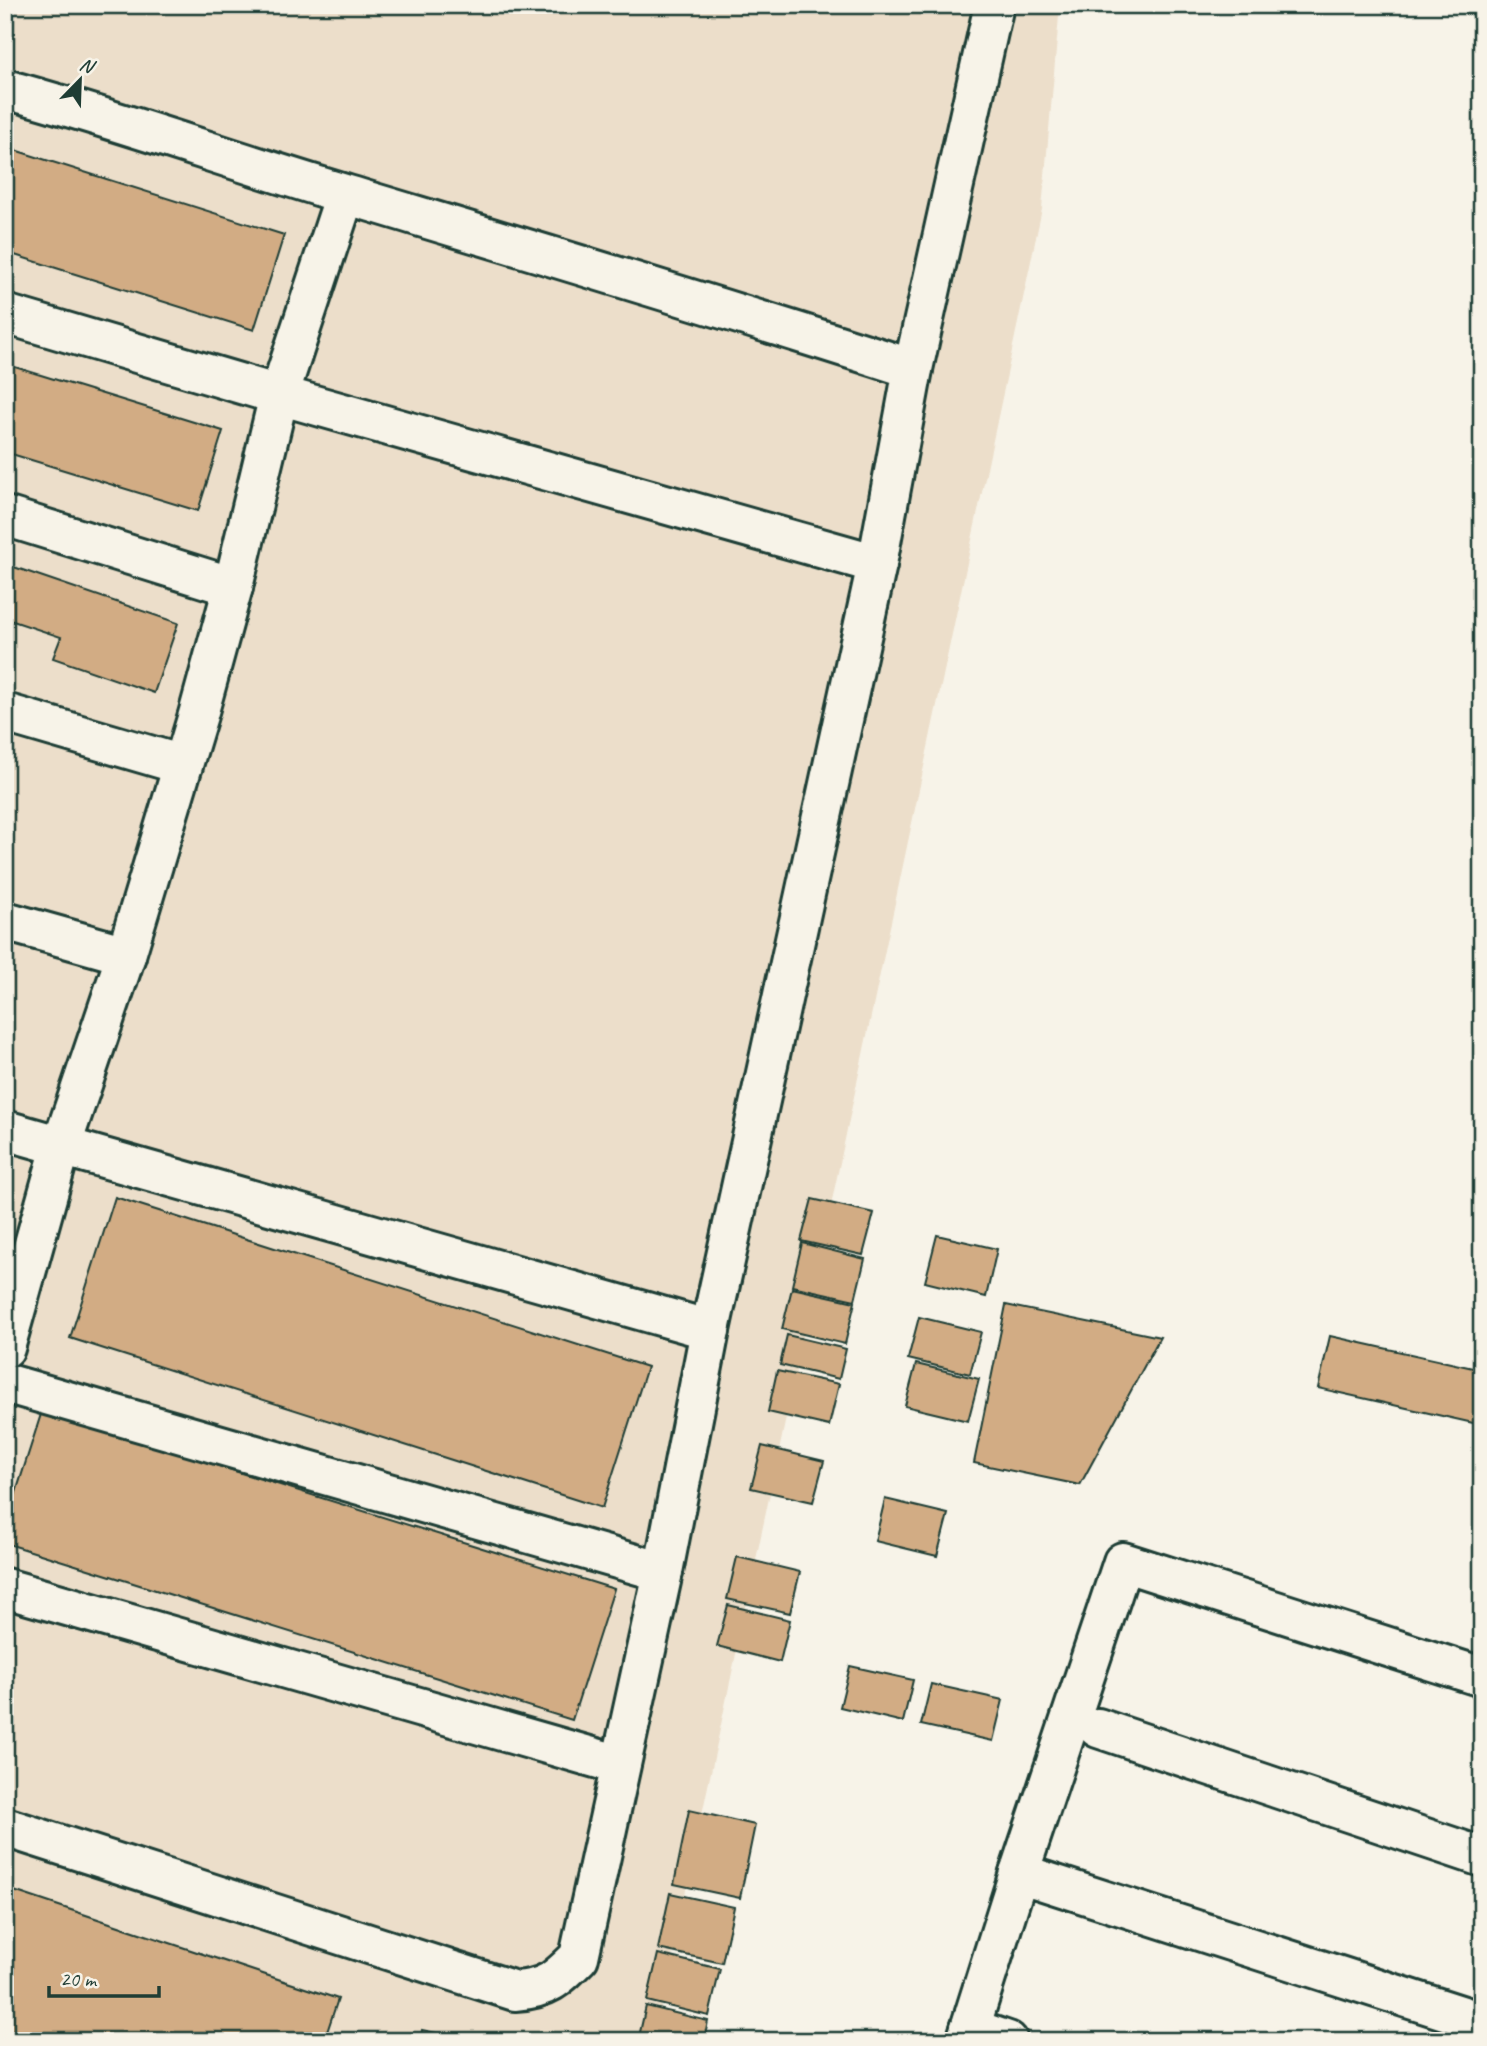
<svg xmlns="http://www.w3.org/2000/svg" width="1487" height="2046" font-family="Caveat,sans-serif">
<rect width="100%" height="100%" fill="#f7f3e8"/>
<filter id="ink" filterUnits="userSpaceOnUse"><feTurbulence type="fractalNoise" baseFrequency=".0143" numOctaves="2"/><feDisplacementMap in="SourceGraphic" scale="14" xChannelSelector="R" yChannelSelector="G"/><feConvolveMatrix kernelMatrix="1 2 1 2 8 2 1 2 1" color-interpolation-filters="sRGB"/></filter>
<g filter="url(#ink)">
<polygon fill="#ecdeca" points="5,5 1060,5 1042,209 654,2041 5,2041"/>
<g fill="#d2ac84" stroke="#1f3d34" stroke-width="2">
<polygon points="5,147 284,235 254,330 5,252"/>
<polygon points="5,364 223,431 198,511 5,452"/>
<polygon points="5,564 178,623 154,693 53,658 61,637 10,620 5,634"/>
<polygon points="115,1197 647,1367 602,1508 70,1338"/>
<polygon points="812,1199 874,1213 863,1255 801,1241"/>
<polygon points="937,1235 997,1249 986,1297 925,1282"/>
<polygon points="802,1243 865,1259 855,1300 792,1286"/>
<polygon points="792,1288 855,1302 845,1344 782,1329"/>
<polygon points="1006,1305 1160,1337 1080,1485 974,1463"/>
<polygon points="919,1317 981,1332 970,1374 908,1359"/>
<polygon points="787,1335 846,1349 839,1379 780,1365"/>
<polygon points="1330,1336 1482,1370 1482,1425 1318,1388"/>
<polygon points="916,1364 979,1379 968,1421 905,1406"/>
<polygon points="777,1371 839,1384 829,1426 768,1412"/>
<polygon points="42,1411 614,1589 572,1720 5,1543 5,1527"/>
<polygon points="762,1446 824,1461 813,1502 751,1488"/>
<polygon points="885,1499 948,1514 937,1556 875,1541"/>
<polygon points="737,1557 800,1572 790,1613 727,1599"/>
<polygon points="728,1605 790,1620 780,1662 717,1646"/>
<polygon points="850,1666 913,1680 903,1722 840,1707"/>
<polygon points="931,1684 1003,1700 993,1741 921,1725"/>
<polygon points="689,1810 755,1825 740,1898 674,1884"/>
<polygon points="5,1888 338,1999 324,2041 5,2041"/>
<polygon points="670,1893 734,1907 722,1963 658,1949"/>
<polygon points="658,1954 720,1969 709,2016 647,2001"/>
<polygon points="646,2006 708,2021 704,2041 638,2041"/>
<polygon points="422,2030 474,2041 420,2041"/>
</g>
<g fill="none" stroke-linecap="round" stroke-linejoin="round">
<defs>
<g id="minor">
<path d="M5 89C121 120 233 161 348 195 537 252 725 308 913 369"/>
<polyline points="5,314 279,395 877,564"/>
<polyline points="5,516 233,587"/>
<polyline points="5,713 183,765"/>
<polyline points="5,921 126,955"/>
<polyline points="5,1130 710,1330"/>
<polyline points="5,1348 61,1147 126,955 198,715 233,587 279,395 345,195"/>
<polyline points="5,1383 663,1572"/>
<polyline points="5,1588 620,1765"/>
<polyline points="1098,1728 1482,1857"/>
<path d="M5 1827 515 1991C547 1989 557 1979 579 1957L663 1572 710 1330 877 564 913 369 994 5"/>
<polyline points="1019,1873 1123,1562 1482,1677"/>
<polyline points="970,2028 1008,2041"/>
<polyline points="966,2041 1019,1873 1482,2022"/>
</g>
</defs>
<use href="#minor" stroke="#1f3d34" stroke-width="44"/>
<use href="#minor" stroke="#f7f3e8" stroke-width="38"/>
</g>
</g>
<rect width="1487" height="2046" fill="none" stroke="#f7f3e8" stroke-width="28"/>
<rect x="14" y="14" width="1459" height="2018" fill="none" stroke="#1f3d34" stroke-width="2.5" filter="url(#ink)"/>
<g transform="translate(80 80) rotate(23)" stroke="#f7f3e8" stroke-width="5" paint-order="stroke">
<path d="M0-5L12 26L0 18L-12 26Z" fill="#1f3d34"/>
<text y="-10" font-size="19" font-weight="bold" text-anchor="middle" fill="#1f3d34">N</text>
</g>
<path d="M49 1986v10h110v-10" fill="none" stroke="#1f3d34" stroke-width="3.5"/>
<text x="60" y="1986" font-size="21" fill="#1f3d34" stroke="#f7f3e8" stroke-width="5" paint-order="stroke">20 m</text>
</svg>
